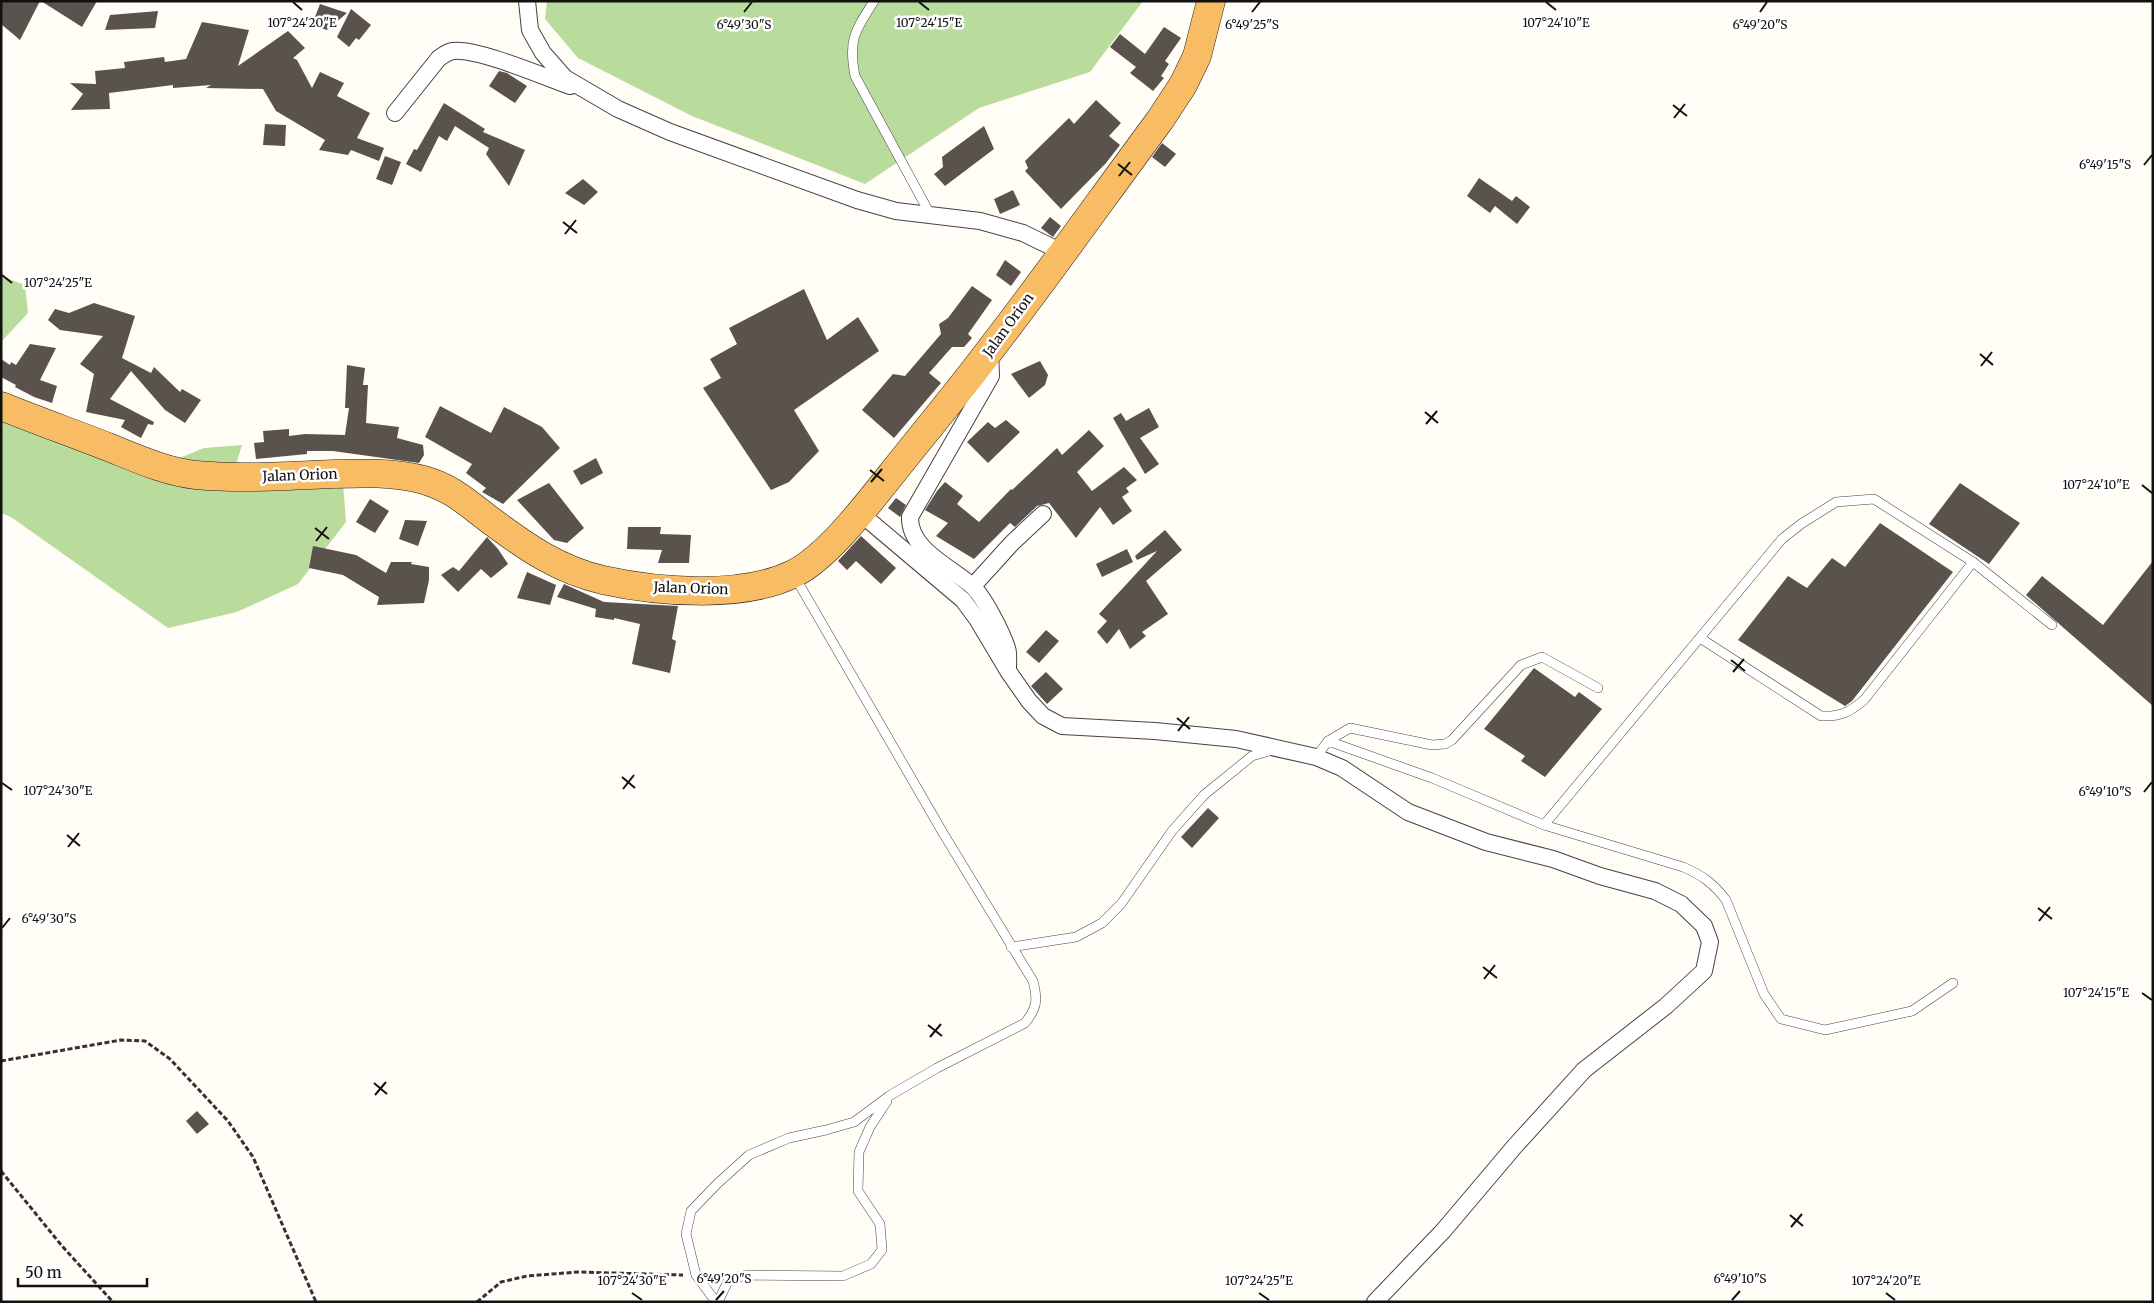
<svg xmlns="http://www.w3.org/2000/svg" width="2154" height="1303" font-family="Merriweather,serif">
<rect width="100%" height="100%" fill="#fffdf5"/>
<g fill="#b9dc9c">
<polygon points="547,1 1143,1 1090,72 979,108 865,184 692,116 578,58 545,19"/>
<polygon points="1,276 25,285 28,313 1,342"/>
<polygon points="1,420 172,461 204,448 242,445 231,481 343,483 346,522 298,584 237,612 168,628 11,517 1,513"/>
</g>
<g fill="#5a524d">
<polygon points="1,1 40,1 20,40 1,24"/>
<polygon points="41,1 97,1 82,27"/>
<polygon points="320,4 347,13 327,30 312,25"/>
<polygon points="351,9 371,25 359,40 356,38 349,47 337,37"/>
<polygon points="158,11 155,28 105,30 110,15"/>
<polygon points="202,22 249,30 238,66 288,31 305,48 293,58 297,60 312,88 320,72 344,83 337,96 370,113 357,138 384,148 379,161 351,150 348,155 319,150 325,140 276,111 263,89 206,88 211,85 173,88 173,85 109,93 110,109 71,110 83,94 70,83 96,84 95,71 125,68 124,62 164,57 165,62 186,59"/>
<polygon points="1164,27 1181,38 1165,61 1169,64 1161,76 1164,78 1153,91 1130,73 1136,67 1110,47 1120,34 1145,54"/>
<polygon points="499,71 507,73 527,86 515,103 489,86"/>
<polygon points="1096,100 1121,123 1109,136 1120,145 1106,163 1061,209 1025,171 1028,168 1025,161 1069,118 1074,124"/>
<polygon points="444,103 485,129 483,132 525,150 509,186 486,154 489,148 455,126 447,141 439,136 421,172 406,164 414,149 417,150"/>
<polygon points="265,124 286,125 285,146 263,145"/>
<polygon points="984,126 994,149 945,186 934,174 943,167 942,157"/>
<polygon points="1162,143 1176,154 1165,167 1152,157"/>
<polygon points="385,156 401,162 392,185 376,179"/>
<polygon points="1479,178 1512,201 1516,196 1530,207 1517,224 1495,206 1490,213 1467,196"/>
<polygon points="583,179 598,192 584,205 565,193"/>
<polygon points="1013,190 1020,205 1000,214 994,199"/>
<polygon points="1050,217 1061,226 1053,237 1041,228"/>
<polygon points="1005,260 1021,272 1011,286 996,275"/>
<polygon points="972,286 992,300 968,334 972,338 964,347 952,347 929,373 941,383 894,438 862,410 893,374 905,376 941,334 939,324 948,318"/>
<polygon points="804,289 827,340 858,317 879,351 794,410 819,451 789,482 771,490 703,388 721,378 710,359 737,344 729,328"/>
<polygon points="94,303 135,316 122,358 151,373 154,367 180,392 182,389 201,400 185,423 165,410 131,371 110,399 154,422 153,425 148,424 141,438 121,427 125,420 86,412 94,374 80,364 103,336 60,330 48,320 55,309 69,313"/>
<polygon points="30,344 56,348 40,380 57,386 52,403 34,397 15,387 16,385 1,377 1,359 10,365 11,362 16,365"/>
<polygon points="1040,361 1048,375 1045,385 1029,398 1011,374"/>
<polygon points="347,365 365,368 363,385 368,385 366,423 399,427 397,438 423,445 424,455 419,463 333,451 307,451 307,454 256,459 254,443 264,442 263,431 289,429 289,436 305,434 345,435 349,408 345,408"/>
<polygon points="440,406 491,433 504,407 542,427 560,448 503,504 482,492 486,488 466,473 472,464 425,437"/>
<polygon points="1149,408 1159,427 1140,438 1159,464 1145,474 1113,418 1121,413 1126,421"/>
<polygon points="1006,420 1020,432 988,463 967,442 988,422 995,428"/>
<polygon points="1089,430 1104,446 1077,472 1092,491 1124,467 1137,480 1126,488 1129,492 1122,497 1132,511 1113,525 1100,507 1076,538 1049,503 1037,506 1015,527 1010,523 974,559 936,536 948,523 925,510 937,491 945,482 963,496 957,504 979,522 1011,489 1012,490 1057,448 1062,455"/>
<polygon points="596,458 603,473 581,485 573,471"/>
<polygon points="549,483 584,528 567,543 554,540 517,500"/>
<polygon points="1960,483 2020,523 1989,564 1929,524"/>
<polygon points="896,498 906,505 900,517 888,508"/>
<polygon points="370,499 389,511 375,533 356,522"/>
<polygon points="405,520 427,521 418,546 399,539"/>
<polygon points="1880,523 1953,572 1852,701 1845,706 1738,640 1788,576 1807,588 1832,558 1845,567"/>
<polygon points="628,527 661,527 660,534 691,535 689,563 658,563 662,550 627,549"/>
<polygon points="1165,530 1182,550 1146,581 1168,614 1142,632 1146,636 1130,649 1119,629 1107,644 1097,632 1107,621 1099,614 1157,551 1137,560 1135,556"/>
<polygon points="861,536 896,568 881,584 856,561 847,570 838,561"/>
<polygon points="487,537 498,549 508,564 491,578 481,569 458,592 441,575 453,567 459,571"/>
<polygon points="313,546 356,555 386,573 391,562 412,562 411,564 429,567 429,580 424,603 377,605 379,597 343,575 309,568"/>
<polygon points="1127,549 1133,562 1102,577 1096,564"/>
<polygon points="2153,561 2153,706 2026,595 2042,576 2103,625"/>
<polygon points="527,572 556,585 550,605 517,598"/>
<polygon points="564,584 604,602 678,606 672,639 676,641 670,673 632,664 640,624 614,618 614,620 595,617 596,609 557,597"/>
<polygon points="1046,630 1059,641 1039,663 1026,652"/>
<polygon points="1534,668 1575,697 1579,692 1602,709 1545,777 1521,761 1525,756 1484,729"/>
<polygon points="1046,672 1063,689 1047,704 1031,686"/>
<polygon points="1208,808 1219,818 1192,848 1181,837"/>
<polygon points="197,1111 209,1124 197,1134 186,1121"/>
</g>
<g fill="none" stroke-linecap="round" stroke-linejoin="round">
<defs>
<g id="service">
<path d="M874 1C855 31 848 39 855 76L930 214"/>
<path d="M1700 638 1821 716C1840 717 1850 712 1864 700L1973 562"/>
<polyline points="1328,741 1350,728 1432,745 1445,744 1452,740 1521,665 1542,657 1598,688"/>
<path d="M1316 757 1328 741 1432 778 1544 825 1683 867C1702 875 1714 884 1726 900L1764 994 1781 1019 1825 1030 1912 1011 1953 983"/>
<polyline points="1544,825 1782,539 1801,524 1836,502 1874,499 1973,562 2052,625"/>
<polyline points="1011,947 1076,937 1102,923 1121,904 1172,831 1204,795 1252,756 1272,750"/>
<path d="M716 1302 696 1275 686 1234 691 1211 717 1184 749 1155 789 1138 826 1130 854 1122 889 1096 937 1068 1025 1023C1037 1008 1038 1000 1033 981L943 833 795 577"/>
<polyline points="718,1302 729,1279 747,1275 843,1276 871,1264 882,1250 880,1224 858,1191 859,1152 870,1127 887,1101"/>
</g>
<g id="minor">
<polyline points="527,1 530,30 543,53 565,78 618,109 670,132 857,200 896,211 980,221 1023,233 1062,252"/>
<path d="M395 113 439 58C444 55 447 52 453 51 477 48 545 77 570 86"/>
<path d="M990 351 991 376 910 517C909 549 949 566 971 585 983 595 1002 632 1007 648 1009 654 1008 660 1008 667"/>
<polyline points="860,513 963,600 977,619 1008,671 1029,701 1043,716 1062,726 1155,731 1236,739 1316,757 1342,768 1408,812 1486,842 1553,859 1600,876 1655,891 1681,904 1704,926 1710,942 1704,971 1666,1006 1584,1070 1515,1146 1443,1231 1375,1302"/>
<polyline points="973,586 1012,543 1043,514"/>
</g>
<path id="trunk" d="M1 406C36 420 72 433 108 447 136 458 166 472 196 475 241 479 287 476 332 474 362 473 394 472 424 480 454 489 467 503 490 520 526 547 559 570 603 580 657 592 742 599 793 574 831 556 878 490 906 456 934 421 963 386 990 350 1048 275 1103 197 1160 120L1183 85 1197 56 1211 1"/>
</defs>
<use href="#service" stroke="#444" stroke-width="10"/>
<use href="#minor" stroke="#444" stroke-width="18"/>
<use href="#trunk" stroke="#222" stroke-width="29"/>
<g stroke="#333" stroke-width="3" stroke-dasharray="5 2.5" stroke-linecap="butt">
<polyline points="1,1061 121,1040 145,1041 170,1059 228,1121 253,1157 316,1302"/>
<polyline points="1,1171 62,1246 113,1302"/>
<polyline points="477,1302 501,1282 527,1276 578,1272 683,1275"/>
</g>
<use href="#service" stroke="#fff" stroke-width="9"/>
<use href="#minor" stroke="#fff" stroke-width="16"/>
<use href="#trunk" stroke="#f7bc64" stroke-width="28"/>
</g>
<path fill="none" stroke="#111" stroke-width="2" d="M293 2 302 10M919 2 929 10M1546 2 1556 10M744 12 752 2M1252 12 1260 2M1760 12 1767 2M1673 105 1687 116M1674 118 1685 104M1118 164 1132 175M2144 165 2152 155M1119 176 1130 162M563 222 577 233M565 234 576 220M2 275 12 283M1980 354 1993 365M1981 366 1992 352M1425 412 1438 423M1426 424 1437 411M870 470 884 481M871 482 882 469M2142 485 2152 493M315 528 329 539M316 541 327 527M1731 660 1745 671M1733 672 1744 659M1177 718 1190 729M1178 731 1189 717M622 777 635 788M2 783 12 790M623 789 634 775M2144 792 2152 782M67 835 80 846M68 847 79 833M2038 908 2052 919M2039 921 2050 907M2 928 10 918M1483 967 1497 978M1484 979 1495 965M2142 993 2152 1000M928 1025 942 1036M930 1037 941 1024M374 1083 387 1094M375 1095 386 1082M1790 1215 1803 1226M1791 1227 1802 1214M632 1293 642 1300M1259 1293 1269 1300M1886 1293 1895 1300M716 1300 724 1291M1732 1300 1740 1291"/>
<g text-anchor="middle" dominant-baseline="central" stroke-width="5" stroke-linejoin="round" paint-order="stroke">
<g font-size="14" fill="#111" stroke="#fff">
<text transform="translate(1008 325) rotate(-54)">Jalan Orion</text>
<text transform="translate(300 475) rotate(-2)">Jalan Orion</text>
<text transform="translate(691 588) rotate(2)">Jalan Orion</text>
</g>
</g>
<g font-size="12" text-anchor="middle" fill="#111" stroke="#fff" stroke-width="5" stroke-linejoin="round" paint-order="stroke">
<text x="929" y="27">107°24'15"E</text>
<text x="1556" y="27">107°24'10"E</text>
<text x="302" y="27">107°24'20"E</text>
<text x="1252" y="29">6°49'25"S</text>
<text x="744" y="29">6°49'30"S</text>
<text x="1760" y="29">6°49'20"S</text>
<text x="2105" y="169">6°49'15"S</text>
<text x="58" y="287">107°24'25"E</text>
<text x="2096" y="489">107°24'10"E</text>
<text x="58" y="795">107°24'30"E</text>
<text x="2105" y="796">6°49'10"S</text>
<text x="49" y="923">6°49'30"S</text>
<text x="2096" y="997">107°24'15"E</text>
<text x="724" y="1283">6°49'20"S</text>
<text x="1740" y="1283">6°49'10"S</text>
<text x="632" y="1285">107°24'30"E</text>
<text x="1259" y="1285">107°24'25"E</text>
<text x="1886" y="1285">107°24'20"E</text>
</g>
<rect width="2154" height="1303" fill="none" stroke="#111111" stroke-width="5"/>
<path d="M18 1278v8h129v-8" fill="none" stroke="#111111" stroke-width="2.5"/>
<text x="25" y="1278" font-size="15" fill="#111111" stroke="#ffffff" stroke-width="4" paint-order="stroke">50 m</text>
</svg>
